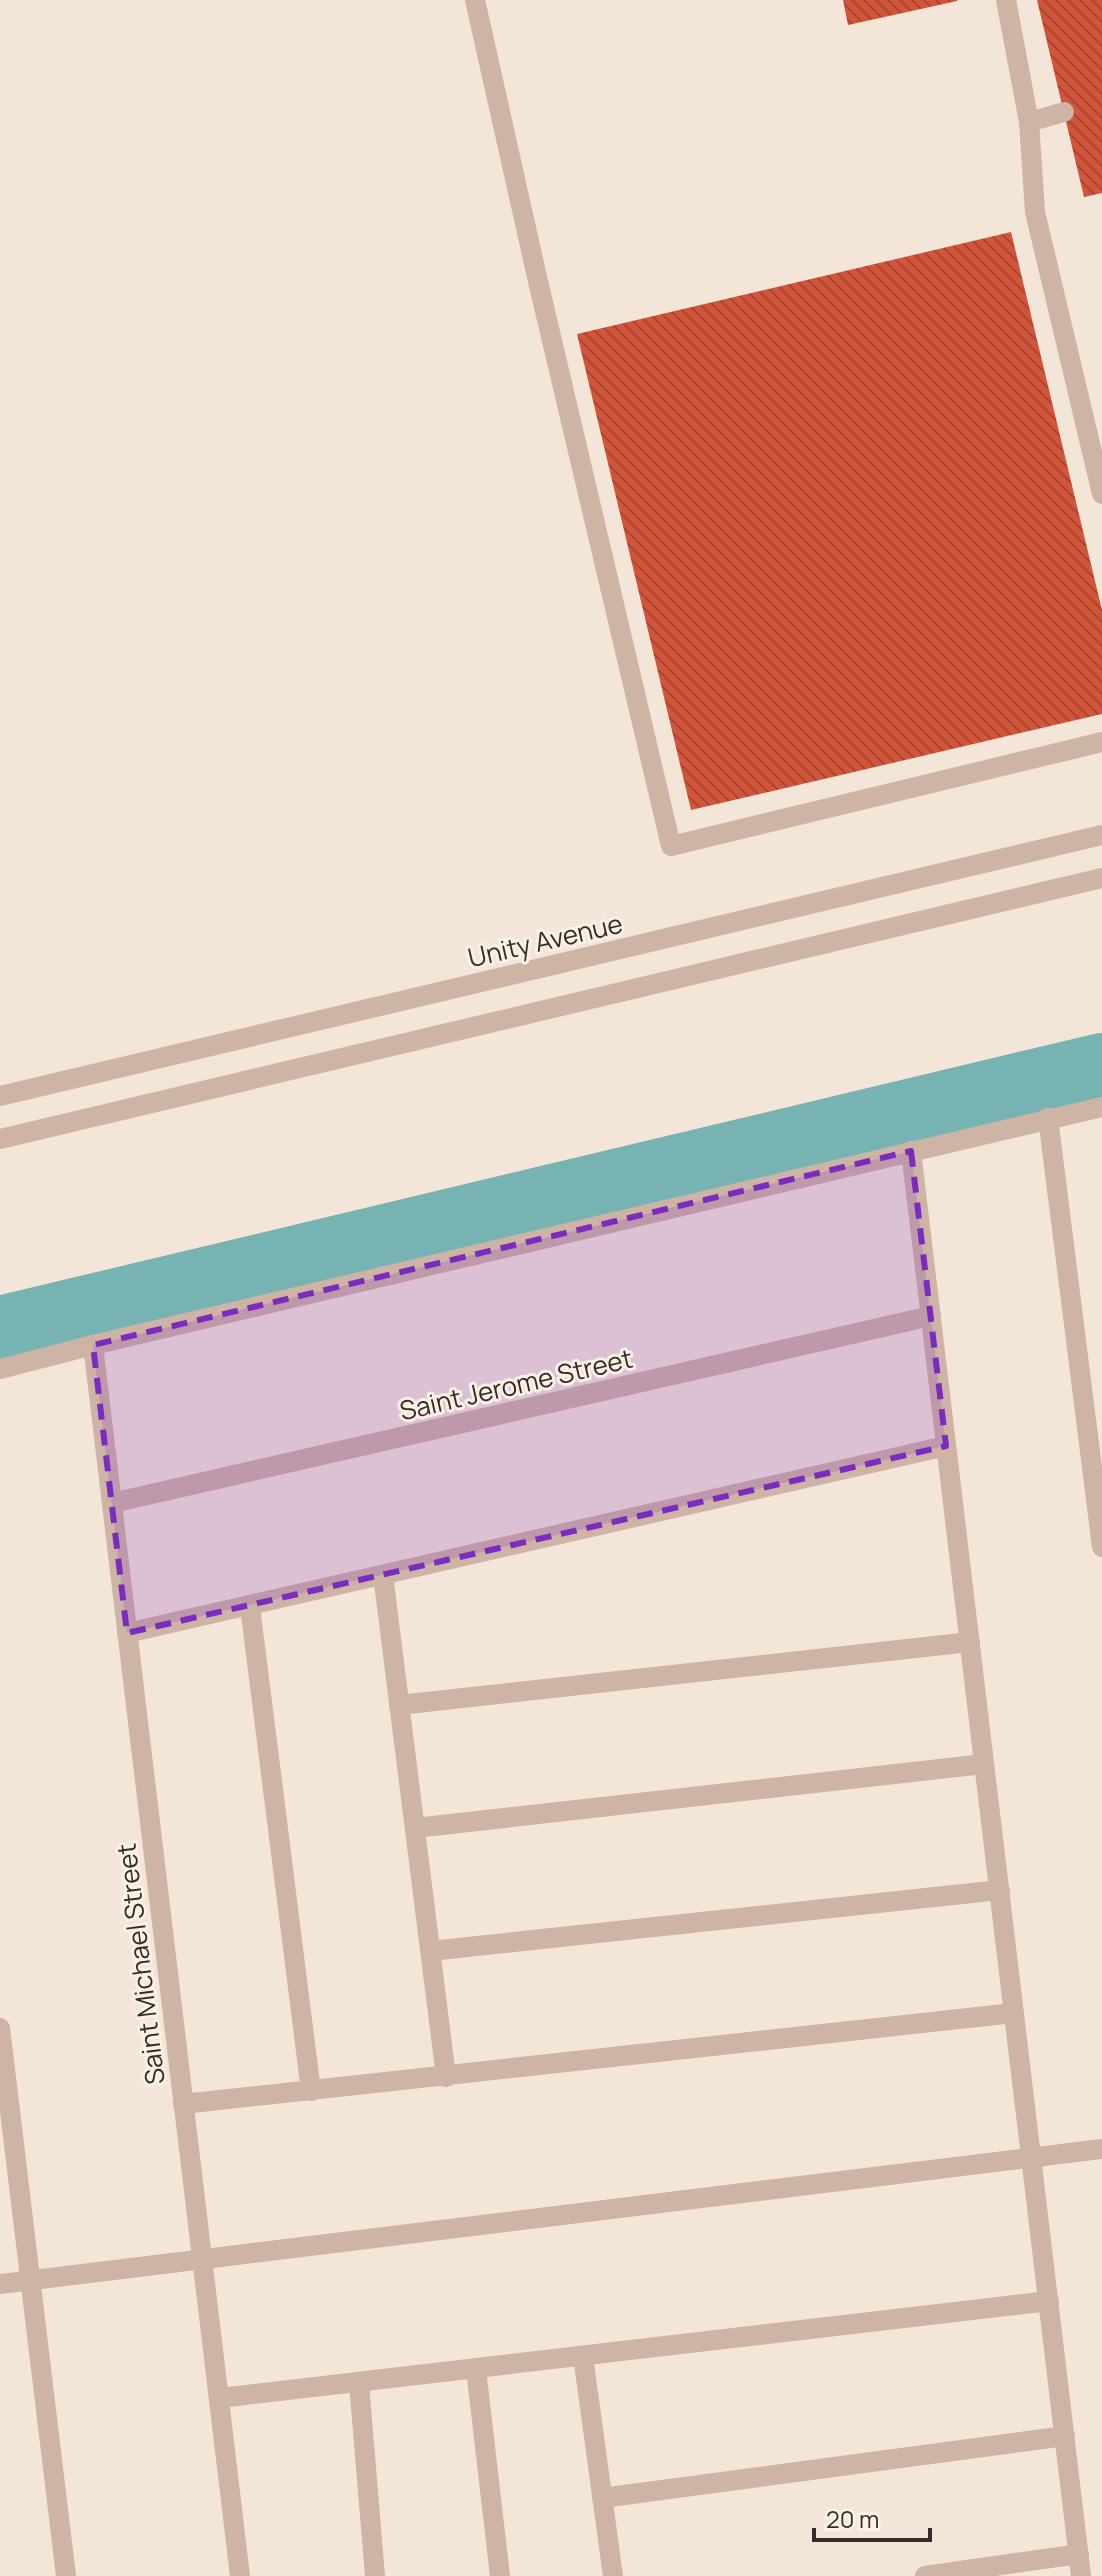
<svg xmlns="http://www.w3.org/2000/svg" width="1102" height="2576" font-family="Manrope,sans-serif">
<defs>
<pattern id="building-back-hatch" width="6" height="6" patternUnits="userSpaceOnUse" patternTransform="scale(2)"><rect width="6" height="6" fill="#d0553b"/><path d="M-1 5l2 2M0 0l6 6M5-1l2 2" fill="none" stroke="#aa4731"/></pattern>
</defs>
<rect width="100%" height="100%" fill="#f4e5d9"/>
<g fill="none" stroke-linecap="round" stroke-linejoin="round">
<polyline stroke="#76b3b2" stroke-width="70" points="0,1331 1102,1068"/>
</g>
<g fill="url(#building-back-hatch)">
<polygon points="843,0 957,0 957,1 848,25"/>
<polygon points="1037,0 1102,0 1102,193 1084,197"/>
<polygon points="1011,232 1102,610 1102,714 691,810 577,334"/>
</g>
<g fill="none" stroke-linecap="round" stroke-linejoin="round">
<g stroke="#cdb4a4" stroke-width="20">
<polyline points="475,0 537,277 671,846 1102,742"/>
<polyline points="1006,0 1029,122 1035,212 1102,494"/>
<polyline points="1029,122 1064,112"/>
</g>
<g stroke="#cdb4a4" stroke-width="20">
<polyline points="1048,1118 1102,1547"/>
<polyline points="911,1151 1081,2576"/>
<polyline points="93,1345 240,2576"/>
<polyline points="0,1369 93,1345 1102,1107"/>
<polyline points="112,1503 931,1316"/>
<polyline points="383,1575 446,2077"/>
<polyline points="250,1607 311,2091"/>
<polyline points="127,1633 946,1446"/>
<polyline points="399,1705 970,1642"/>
<polyline points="415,1828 984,1764"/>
<polyline points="430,1951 1000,1890"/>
<polyline points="0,2028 66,2576"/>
<polyline points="183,2104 1014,2013"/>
<polyline points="0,2284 1102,2149"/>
<polyline points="583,2356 613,2576"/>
<polyline points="476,2369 500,2576"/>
<polyline points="359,2383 375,2576"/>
<polyline points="220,2398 1049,2301"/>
<polyline points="602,2498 1065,2436"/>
<polyline points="925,2576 1079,2554"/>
</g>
<g stroke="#cdb4a4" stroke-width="20">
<polyline points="0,1096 1102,835"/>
<polyline points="0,1139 1102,878"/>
</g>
</g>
<path fill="#7b2cbf" fill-opacity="0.2" stroke="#7b2cbf" stroke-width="6" stroke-dasharray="16 10" stroke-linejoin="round" d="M911 1151 946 1446 127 1633 93 1345Z"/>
<g text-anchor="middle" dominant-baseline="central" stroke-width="6" stroke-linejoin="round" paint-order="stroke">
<g font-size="26" fill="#372b26" stroke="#fbf0e6">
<text transform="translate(545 940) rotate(-13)">Unity Avenue</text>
<text transform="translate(516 1384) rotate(-13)">Saint Jerome Street</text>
<text transform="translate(140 1964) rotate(-97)">Saint Michael Street</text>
</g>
</g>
<path d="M814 2528v12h116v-12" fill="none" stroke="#372b26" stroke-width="4"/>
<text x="826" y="2528" font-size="24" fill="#372b26" stroke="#fbf0e6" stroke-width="6" paint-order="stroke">20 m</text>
</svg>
